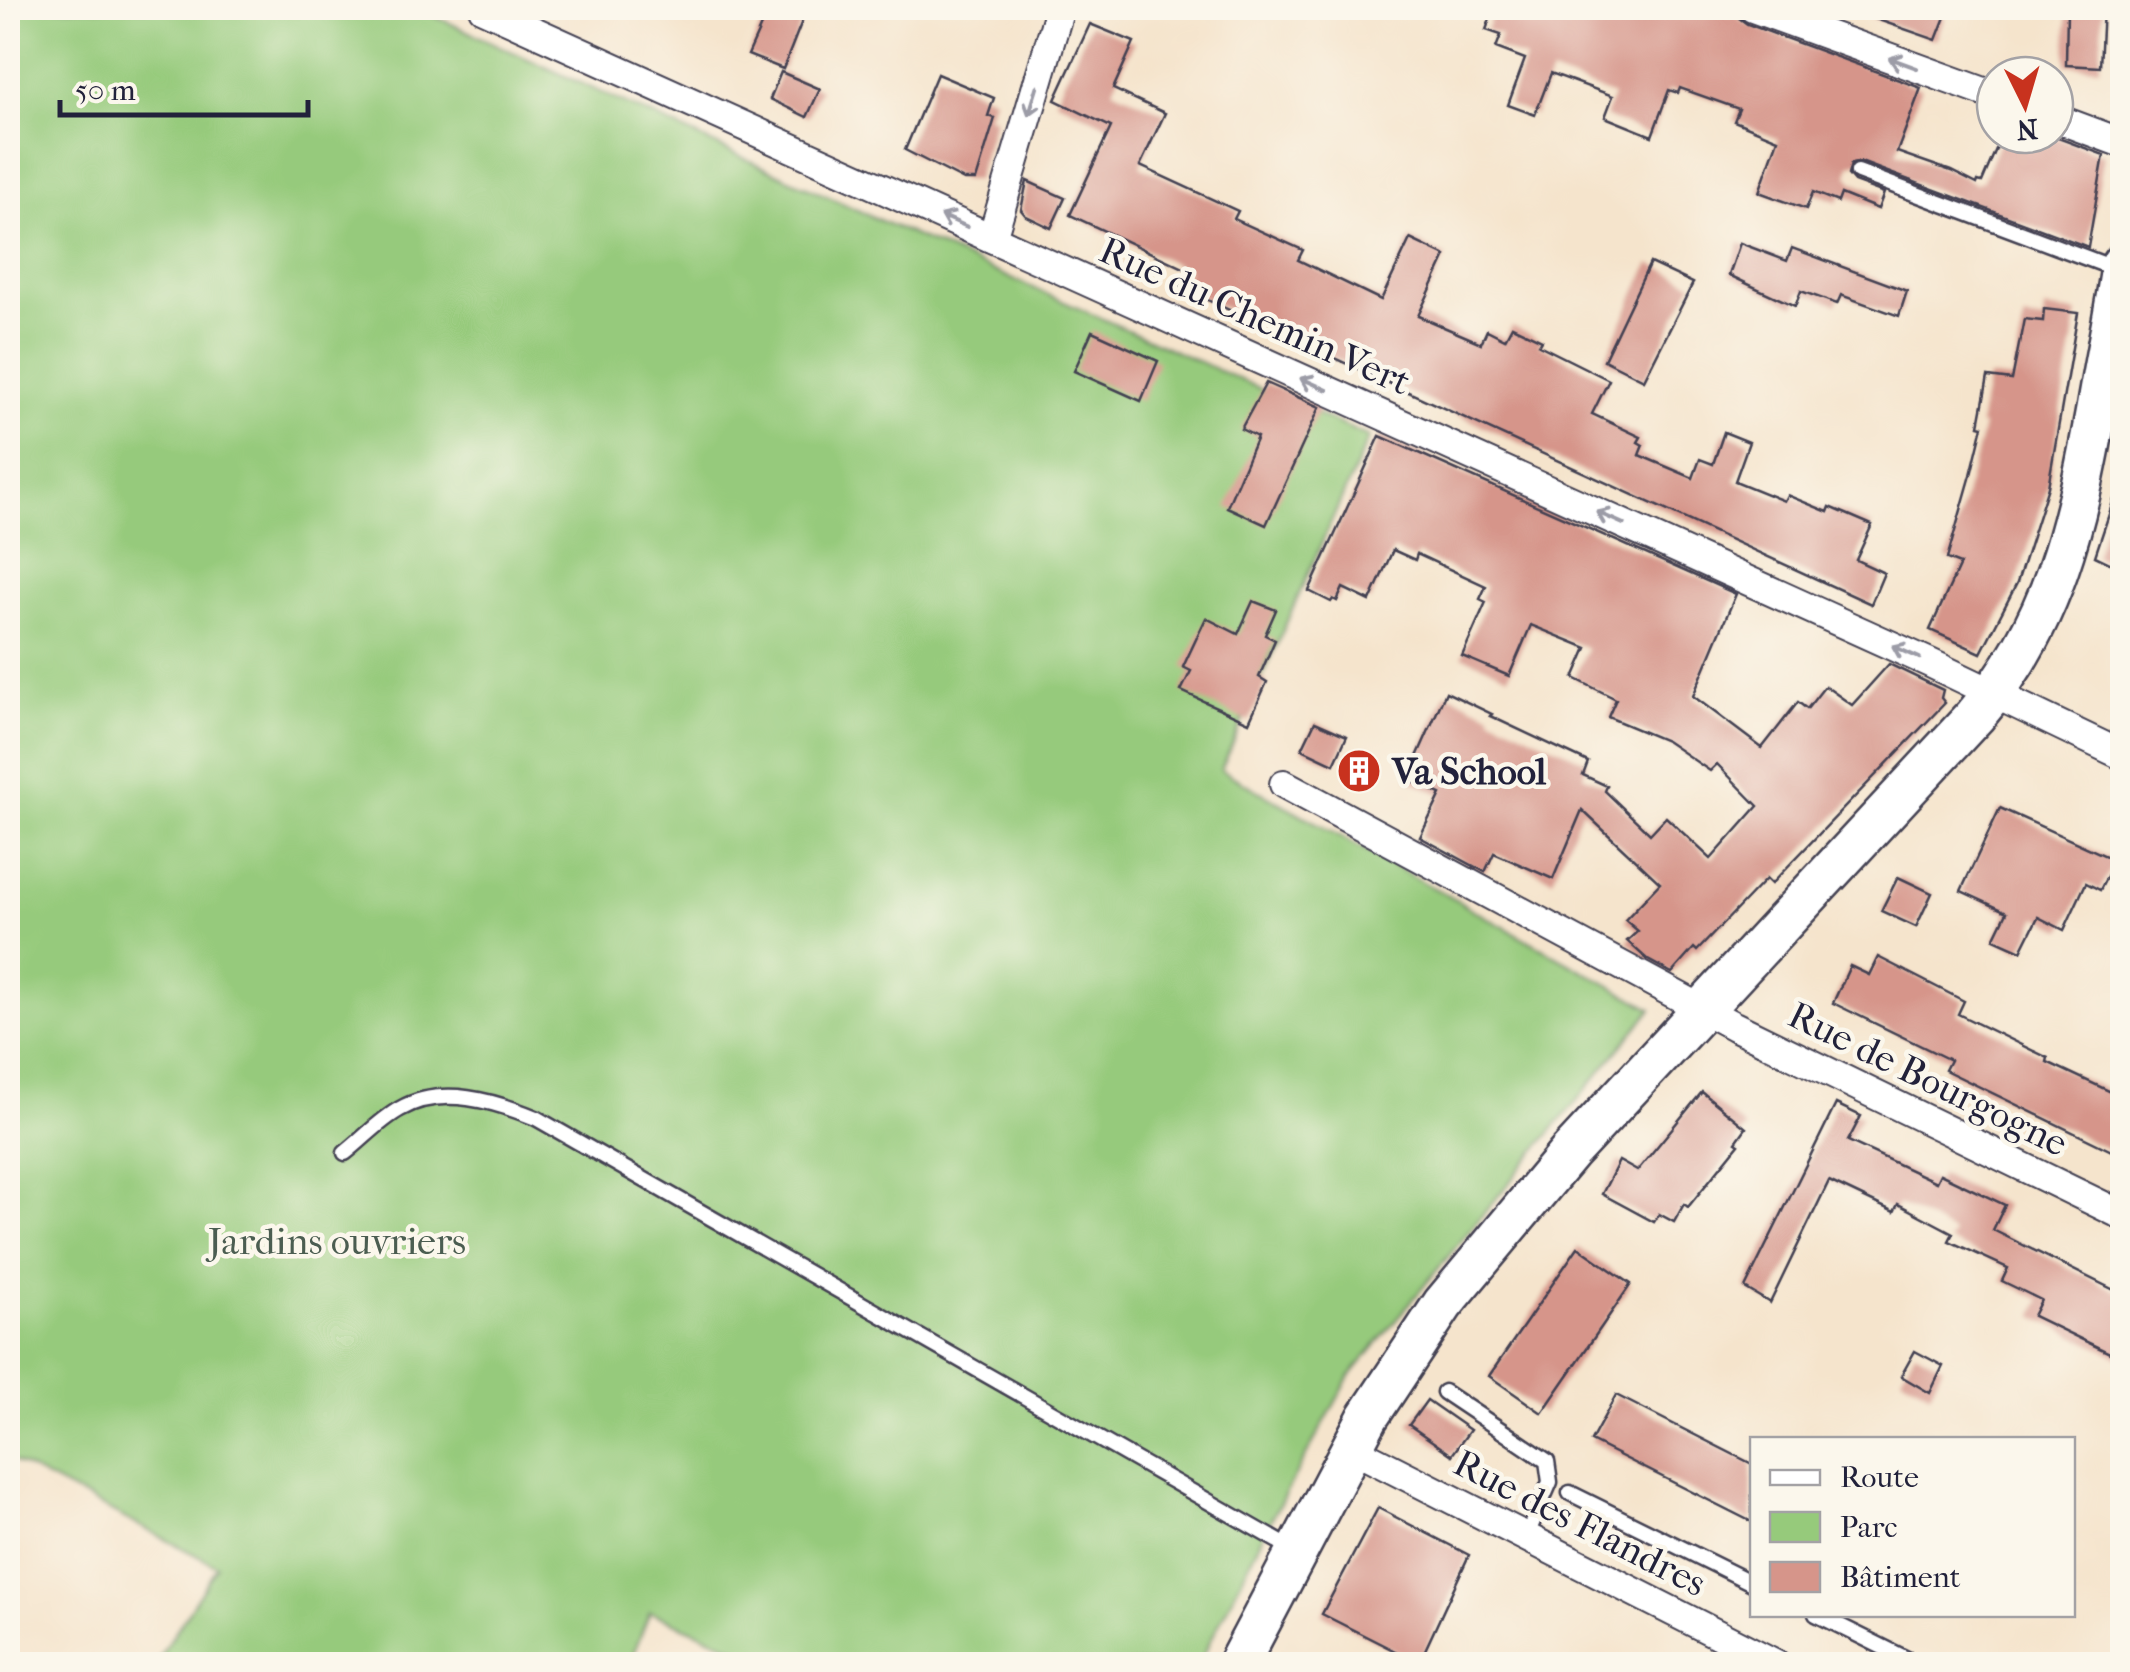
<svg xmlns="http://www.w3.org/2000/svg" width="2130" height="1672" font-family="'IM FELL French Canon',serif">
<rect width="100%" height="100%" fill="#fbf7ec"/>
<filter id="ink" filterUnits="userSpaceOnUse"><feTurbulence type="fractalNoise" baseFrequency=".01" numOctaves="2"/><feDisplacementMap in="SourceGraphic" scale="20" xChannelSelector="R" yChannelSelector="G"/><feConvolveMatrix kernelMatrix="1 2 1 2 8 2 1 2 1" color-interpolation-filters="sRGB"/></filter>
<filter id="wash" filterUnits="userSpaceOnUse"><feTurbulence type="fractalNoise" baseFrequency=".0048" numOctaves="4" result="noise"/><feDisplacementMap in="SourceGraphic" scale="40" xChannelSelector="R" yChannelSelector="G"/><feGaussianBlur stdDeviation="2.25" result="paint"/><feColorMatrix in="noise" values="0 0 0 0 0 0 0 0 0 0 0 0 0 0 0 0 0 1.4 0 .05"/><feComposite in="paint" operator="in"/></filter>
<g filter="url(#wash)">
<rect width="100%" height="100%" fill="#f5e4cc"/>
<polygon fill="#96ca7b" stroke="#5c765b" stroke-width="2.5" points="8,8 417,8 879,220 1369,437 1221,770 1652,1009 1350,1376 1268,1525 1199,1664 774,1664 650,1612 629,1664 155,1664 217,1566 8,1458"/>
<g id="blocks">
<g fill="#d6958a">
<polygon points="769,8 785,8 804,16 783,69 748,55"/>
<polygon points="1494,8 1736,8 1739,18 1747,24 1921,88 1897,152 1951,171 1977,184 1978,181 1982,182 2002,135 2050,135 2104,155 2088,247 1861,162 1851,164 1848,175 1854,182 1884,193 1878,209 1841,194 1838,202 1813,192 1806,209 1759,192 1778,139 1734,121 1739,109 1680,88 1678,93 1669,90 1652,136 1605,117 1613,96 1551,73 1535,115 1508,105 1525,59 1496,48 1501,35 1486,30"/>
<polygon points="1864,8 1917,8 1945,17 1936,40 1861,14"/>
<polygon points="2067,8 2103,8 2100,67 2066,65"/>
<polygon points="1090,24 1134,42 1113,89 1165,113 1140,166 1238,211 1234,219 1303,250 1298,260 1381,300 1410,239 1446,256 1418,316 1481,343 1487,330 1505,339 1512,326 1542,340 1539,345 1609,380 1592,414 1641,437 1638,442 1643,445 1639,455 1693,478 1700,459 1713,464 1724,432 1749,442 1735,481 1784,501 1787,495 1828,512 1830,507 1872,525 1856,560 1884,573 1871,604 1179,287 1188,270 1070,215 1111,127 1055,100"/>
<polygon points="781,72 820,89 807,117 770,99"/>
<polygon points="937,74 994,98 988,116 995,118 976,180 964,180 905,150"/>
<polygon points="1027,181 1065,198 1051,228 1026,216 1021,210"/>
<polygon points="1740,243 1787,261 1792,248 1907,291 1899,316 1841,295 1837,304 1801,291 1795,306 1752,286 1729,275"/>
<polygon points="1650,263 1693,283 1644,380 1604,360"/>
<polygon points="2044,309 2078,313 2048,487 2017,583 1981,653 1930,630 1960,564 1947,559 1971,475 1983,426 1979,425 1988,377 2012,380 2024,319 2043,321"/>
<polygon points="1092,331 1158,361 1141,401 1074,371"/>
<polygon points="1266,383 1320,407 1266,525 1227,507 1257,437 1241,429"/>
<polygon points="1380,436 1736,594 1693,696 1762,748 1798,702 1807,709 1825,686 1852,705 1889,664 1943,690 1941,698 1945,703 1771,884 1766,879 1697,951 1694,948 1672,973 1648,960 1627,941 1638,931 1625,920 1660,883 1582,810 1553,879 1494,853 1485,872 1420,837 1441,794 1407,779 1446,692 1492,714 1490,716 1588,762 1583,775 1607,786 1605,791 1650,834 1666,817 1711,859 1758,806 1717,764 1710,771 1666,741 1608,717 1616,699 1574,678 1587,648 1531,625 1509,676 1462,656 1486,602 1480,599 1486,586 1417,554 1415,560 1393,550 1370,601 1343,588 1337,601 1333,599 1331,602 1309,591"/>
<polygon points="2118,487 2122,488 2122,569 2095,556"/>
<polygon points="1253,601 1276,610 1265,635 1275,640 1259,677 1267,682 1249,722 1181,691 1191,671 1183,667 1206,618 1238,634"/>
<polygon points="1315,722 1347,736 1334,764 1302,749"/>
<polygon points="2000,808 2115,860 2100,890 2086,883 2064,930 2038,917 2021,951 1994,939 2007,912 1961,891"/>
<polygon points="1898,877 1932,893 1916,927 1881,911"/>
<polygon points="1878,957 1964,1001 1958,1014 2048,1058 2047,1062 2122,1097 2122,1156 1945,1070 1950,1060 1833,1003 1850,966 1869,975"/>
<polygon points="1702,1092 1746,1128 1736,1142 1739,1144 1688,1207 1684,1204 1674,1222 1659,1214 1654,1222 1602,1194 1619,1161 1637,1171"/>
<polygon points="1836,1104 1861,1116 1848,1141 1936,1182 1940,1174 2005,1205 1993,1230 2122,1294 2122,1359 2033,1316 2041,1300 2002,1281 2008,1268 1949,1241 1953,1233 1898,1204 1894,1212 1829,1181 1770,1303 1745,1288"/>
<polygon points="1578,1247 1631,1284 1542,1413 1489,1376"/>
<polygon points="1915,1351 1943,1366 1930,1393 1901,1376"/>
<polygon points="1616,1395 1752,1464 1752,1522 1591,1441"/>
<polygon points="1427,1400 1470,1430 1452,1455 1409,1425"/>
<polygon points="1378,1508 1469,1555 1419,1663 1322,1614"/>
</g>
</g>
</g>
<g filter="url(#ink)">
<use href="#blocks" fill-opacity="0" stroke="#423f51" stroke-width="2.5"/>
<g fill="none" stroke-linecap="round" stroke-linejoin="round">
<defs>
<g id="lane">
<polyline points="1858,172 2116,269"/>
<path d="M345 1153C363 1139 380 1120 400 1109 442 1085 494 1101 536 1118L1292 1549"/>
<polyline points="1444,1392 1547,1461 1550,1482 1526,1537"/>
<polyline points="1570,1493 1752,1583"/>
<polyline points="1816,1614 1917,1664"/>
</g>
<g id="street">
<polyline points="483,8 1930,663 2122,755"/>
<polyline points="1753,8 1995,96"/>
<polyline points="2055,118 2122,143"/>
<polyline points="992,238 1060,8"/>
<polyline points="1284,784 1734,1026 2122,1215"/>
<polyline points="1351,1448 1776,1664"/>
</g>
<path id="secondary" d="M1238 1664 1368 1417 1443 1304 1569 1153 1975 716C2054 624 2076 523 2097 407 2105 359 2115 312 2122 264"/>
</defs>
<use href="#lane" stroke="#423f51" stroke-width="19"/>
<use href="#street" stroke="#423f51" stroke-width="32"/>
<use href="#secondary" stroke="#423f51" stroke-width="45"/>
<use href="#lane" stroke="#fff" stroke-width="14"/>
<use href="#street" stroke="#fff" stroke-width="28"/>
<use href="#secondary" stroke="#fff" stroke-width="40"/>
</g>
<defs><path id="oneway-shaft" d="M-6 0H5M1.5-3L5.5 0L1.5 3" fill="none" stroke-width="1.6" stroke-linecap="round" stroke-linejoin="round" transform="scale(2.5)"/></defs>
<g stroke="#9c9ca7">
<use href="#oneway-shaft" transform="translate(1903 63) rotate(-160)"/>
<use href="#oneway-shaft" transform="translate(1033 101) rotate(107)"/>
<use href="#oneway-shaft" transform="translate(954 221) rotate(-156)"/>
<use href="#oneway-shaft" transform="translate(1314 384) rotate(-156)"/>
<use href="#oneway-shaft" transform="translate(1610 518) rotate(-156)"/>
<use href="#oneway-shaft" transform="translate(1906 652) rotate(-156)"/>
</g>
</g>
<defs>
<symbol id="building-disc" viewBox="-11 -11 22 22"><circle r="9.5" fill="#c8321e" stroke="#fbf7ec"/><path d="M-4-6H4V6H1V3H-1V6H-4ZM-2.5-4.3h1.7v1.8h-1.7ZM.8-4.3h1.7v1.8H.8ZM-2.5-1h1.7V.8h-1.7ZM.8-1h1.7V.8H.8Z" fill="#fff"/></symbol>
</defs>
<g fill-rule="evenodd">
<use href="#building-disc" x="1334" y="746" width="50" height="50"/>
</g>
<g text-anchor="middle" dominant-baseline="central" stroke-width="9" stroke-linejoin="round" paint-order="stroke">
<g font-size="38" fill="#22223b" stroke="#fbf7ec">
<text transform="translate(1255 316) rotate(24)">Rue du Chemin Vert</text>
<text transform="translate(1928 1079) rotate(26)">Rue de Bourgogne</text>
<text transform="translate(1580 1523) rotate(27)">Rue des Flandres</text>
</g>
<g font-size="38" font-weight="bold" fill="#22223b" stroke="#fbf7ec" text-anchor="start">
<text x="1392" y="771">Va School</text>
</g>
<g font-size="38" fill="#4b5d51" stroke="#fbf7ec">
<text x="337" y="1241">Jardins ouvriers</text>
</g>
</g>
<rect width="2130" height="1672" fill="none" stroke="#fbf7ec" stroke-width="40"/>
<rect x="1750" y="1437" width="325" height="180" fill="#fbf7ec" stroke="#a4a2a5" stroke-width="2.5"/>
<rect x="1770" y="1470" width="50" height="15" fill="#ffffff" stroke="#a4a2a5" stroke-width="2.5"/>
<text x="1840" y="1487" font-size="30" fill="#22223b">Route</text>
<rect x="1770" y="1512" width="50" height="30" fill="#96ca7b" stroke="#a4a2a5" stroke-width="2.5"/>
<text x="1840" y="1537" font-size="30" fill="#22223b">Parc</text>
<rect x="1770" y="1562" width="50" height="30" fill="#d6958a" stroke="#a4a2a5" stroke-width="2.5"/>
<text x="1840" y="1587" font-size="30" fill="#22223b">Bâtiment</text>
<g transform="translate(2025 105) rotate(175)"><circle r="48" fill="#fbf7ec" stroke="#a4a2a5" stroke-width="2.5"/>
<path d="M0-8L18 38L0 25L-18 38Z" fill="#c8321e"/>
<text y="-15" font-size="28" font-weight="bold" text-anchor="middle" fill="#22223b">N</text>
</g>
<path d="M60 100v15h248v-15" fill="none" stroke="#22223b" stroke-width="5"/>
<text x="75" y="100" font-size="30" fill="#22223b" stroke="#fbf7ec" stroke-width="8" paint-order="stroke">50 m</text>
</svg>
